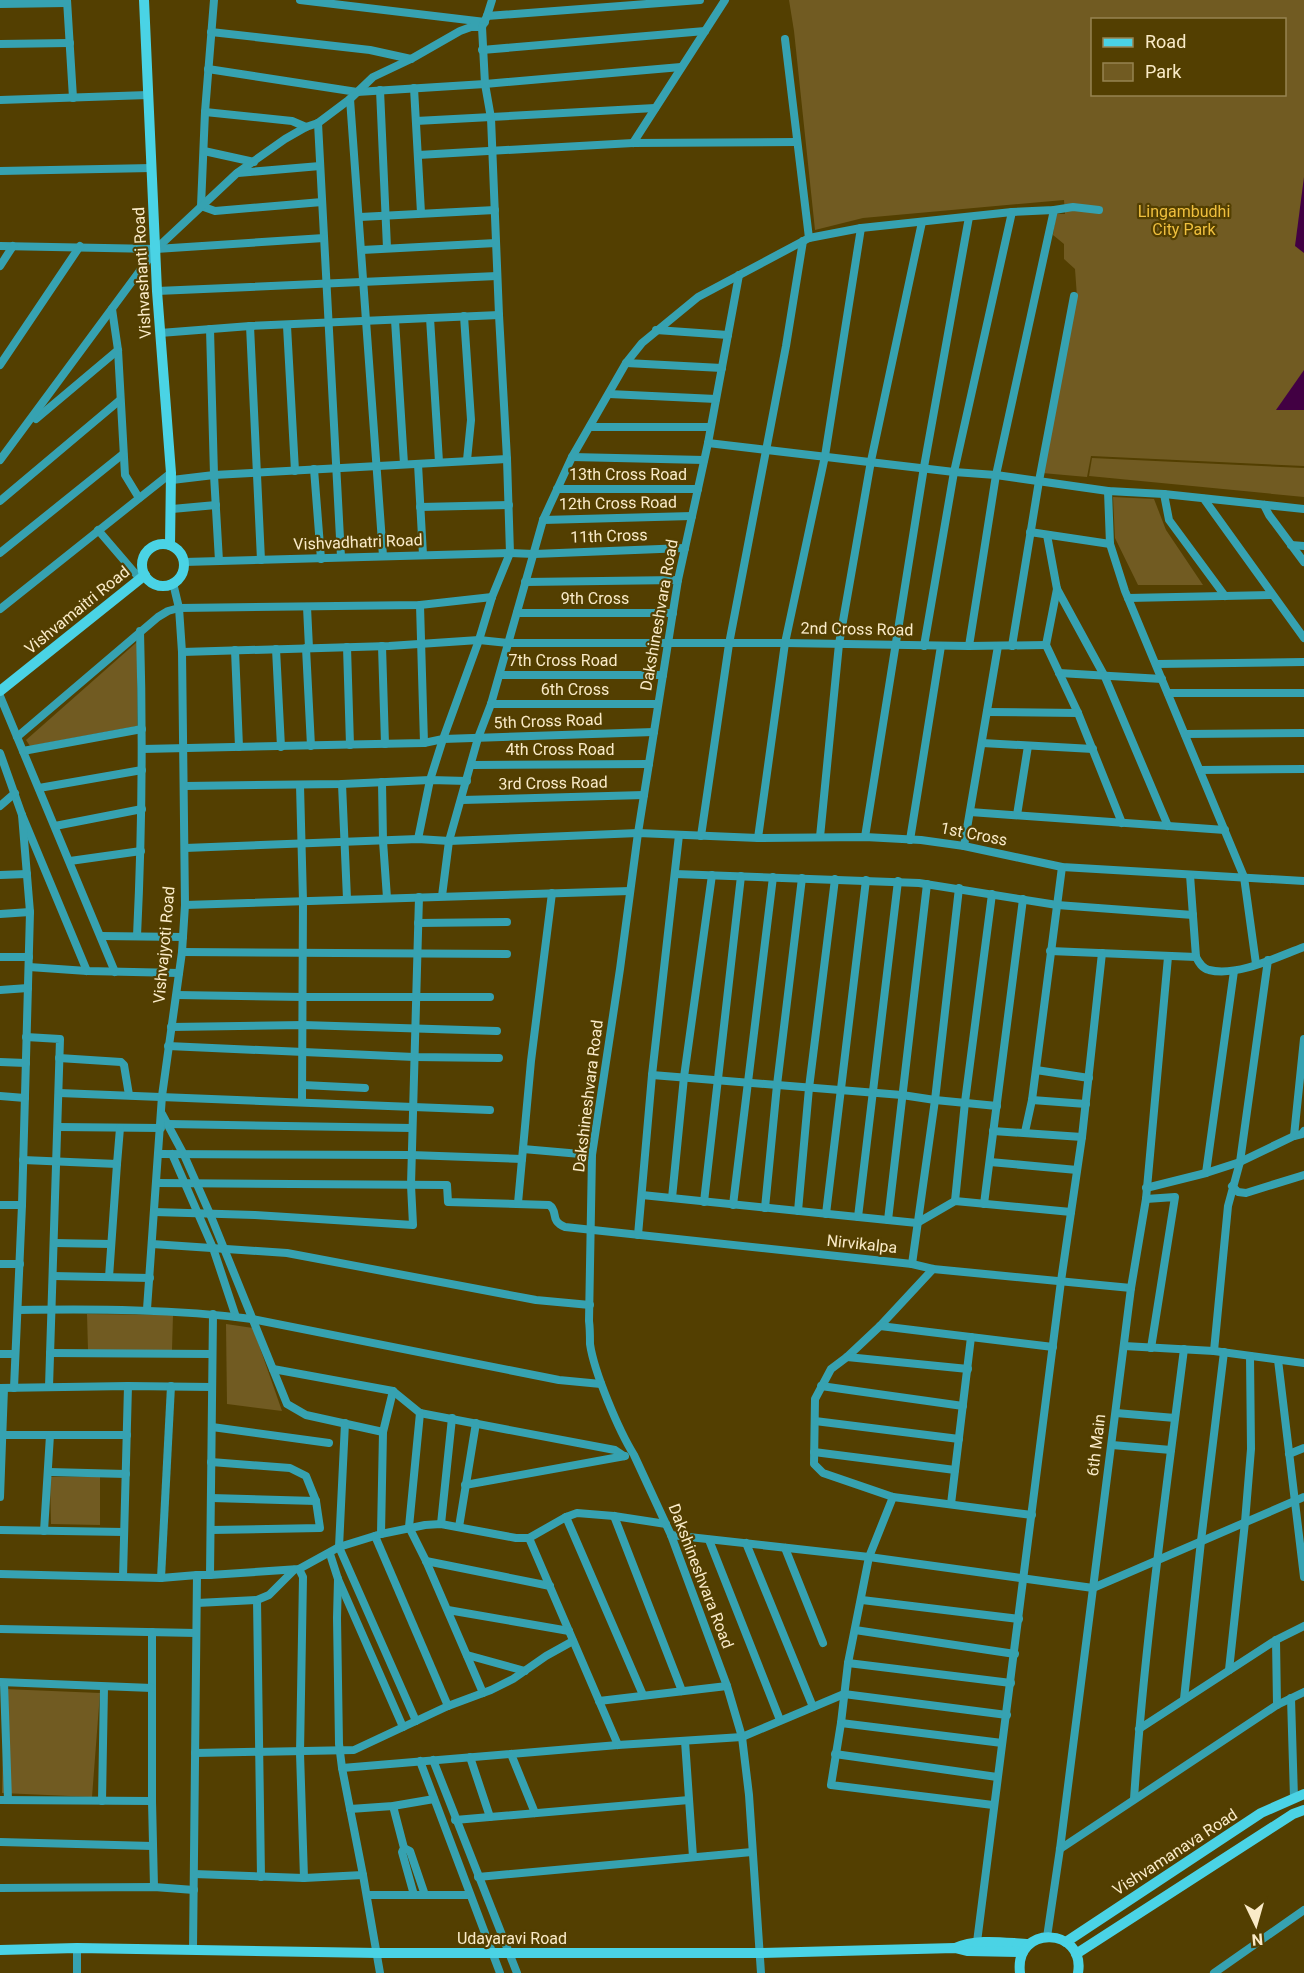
<svg xmlns="http://www.w3.org/2000/svg" width="1304" height="1973" font-family="Roboto,sans-serif">
<rect width="100%" height="100%" fill="#533f01"/>
<g fill="#715b22" fill-rule="evenodd">
<path d="M789 0H1304V466L1091 456 1087 477 1042 473 1077 297 1075 269 1064 259V244L1053 235 1056 214H1065L1064 200 863 218 815 230 794 31ZM1092 20H1284V94H1092Z"/>
<polygon points="1092,458 1304,468 1304,497 1089,476"/>
<polygon points="1113,497 1154,499 1166,530 1203,585 1138,585 1115,538"/>
<polygon points="137,642 137,726 30,746 26,740"/>
<polygon points="87,1314 173,1315 172,1350 88,1350"/>
<polygon points="226,1324 253,1328 282,1411 227,1404"/>
<polygon points="50,1477 100,1477 100,1525 51,1524"/>
<polygon points="4,1689 100,1693 92,1797 2,1793"/>
</g>
<g fill="#420043">
<polygon points="1304,177 1304,253 1295,246"/>
<polygon points="1304,370 1304,410 1276,410"/>
</g>
<g fill="none" stroke-linecap="round" stroke-linejoin="round">
<g stroke="#36a2b1" stroke-width="8">
<polyline points="67,0 73,98"/>
<polyline points="214,0 205,112 201,206 215,211 322,202"/>
<polyline points="300,0 485,22"/>
<polyline points="0,4 67,3"/>
<polyline points="487,16 700,0"/>
<polyline points="211,32 370,50 411,59"/>
<polyline points="785,39 809,238"/>
<polyline points="0,44 70,43"/>
<polyline points="482,50 705,31"/>
<polyline points="208,69 357,92 485,84 681,67"/>
<polyline points="414,88 421,213"/>
<polyline points="380,90 387,248"/>
<polyline points="350,99 383,556"/>
<polyline points="0,100 148,95"/>
<polyline points="205,112 292,121 306,127"/>
<polyline points="416,121 655,108"/>
<polyline points="318,123 341,557"/>
<polyline points="633,143 725,0"/>
<polyline points="204,151 254,162"/>
<polyline points="418,155 633,143 797,142"/>
<polyline points="0,171 152,168"/>
<polyline points="238,173 320,166"/>
<polyline points="360,217 495,210"/>
<polyline points="0,246 156,249 324,238"/>
<polyline points="362,250 496,243"/>
<polyline points="0,266 13,246"/>
<path d="M739 275 708 443 678 580 638 833 620 969 592 1155 589 1321C590 1328 590 1337 590 1344 594 1372 619 1431 634 1455L671 1535 727 1686 742 1737 749 1795 761 1973"/>
<polyline points="157,291 497,276"/>
<polyline points="112,309 118,350 125,475 139,498"/>
<polyline points="464,316 471,420 467,460"/>
<polyline points="430,318 439,462"/>
<polyline points="395,320 404,464"/>
<polyline points="250,326 261,560"/>
<polyline points="287,326 295,471"/>
<polyline points="210,329 214,475 219,561"/>
<polyline points="656,330 728,335"/>
<polyline points="160,333 250,326 499,315"/>
<polyline points="626,363 722,368"/>
<polyline points="0,365 80,246"/>
<polyline points="609,394 716,399"/>
<polyline points="36,419 118,350"/>
<polyline points="590,427 710,427"/>
<polyline points="708,443 954,472 996,475 1108,491 1164,494 1304,509"/>
<polyline points="572,457 704,460"/>
<polyline points="0,460 156,249 237,173 285,139 306,127 318,123 350,99 373,77 411,59 460,31 471,27 482,27 487,16 492,0"/>
<polyline points="418,464 423,555"/>
<polyline points="314,469 321,559"/>
<polyline points="172,480 214,475 507,459"/>
<polyline points="557,489 698,489"/>
<polyline points="1108,491 1110,544 1125,591 1244,877 1256,964"/>
<polyline points="1164,494 1169,520 1225,596"/>
<polyline points="1204,499 1304,638"/>
<polyline points="0,501 120,400"/>
<polyline points="1264,505 1269,515 1304,562"/>
<polyline points="420,507 509,505"/>
<polyline points="172,509 216,505"/>
<polyline points="543,520 692,516"/>
<polyline points="98,530 140,579"/>
<polyline points="1030,532 1110,544"/>
<polyline points="1047,535 1057,589 1105,677 1168,826"/>
<polyline points="1291,545 1304,546"/>
<polyline points="0,553 123,454"/>
<polyline points="184,562 510,553 534,554 685,548"/>
<polyline points="525,582 678,580"/>
<polyline points="1057,589 1046,645 1078,713 1122,823"/>
<polyline points="1128,598 1271,595"/>
<polyline points="420,605 424,743"/>
<polyline points="307,607 309,648"/>
<polyline points="0,609 171,473"/>
<polyline points="517,613 673,613"/>
<polyline points="382,646 385,744"/>
<polyline points="924,646 954,472 1012,212"/>
<polyline points="969,646 996,475 1054,210"/>
<polyline points="1012,646 1039,481 1074,296"/>
<polyline points="347,647 350,745"/>
<polyline points="306,648 311,746"/>
<polyline points="276,649 281,747"/>
<polyline points="235,650 239,747"/>
<polyline points="182,652 389,646 479,640 508,643 785,643 969,646 1046,645"/>
<polyline points="1156,664 1304,662"/>
<polyline points="1059,673 1162,679"/>
<polyline points="500,675 663,675"/>
<polyline points="1168,693 1304,693"/>
<polyline points="0,696 115,972"/>
<polyline points="491,704 658,704"/>
<polyline points="987,712 1078,713"/>
<polyline points="1185,734 1304,733"/>
<polyline points="17,737 158,617 168,611 179,608 420,605 492,597"/>
<polyline points="982,743 1093,749"/>
<polyline points="142,749 424,743 443,739 654,732"/>
<polyline points="23,751 142,729"/>
<polyline points="0,753 22,815 87,971"/>
<polyline points="472,765 649,764"/>
<polyline points="1200,770 1304,769"/>
<polyline points="382,782 383,841 387,898"/>
<polyline points="342,784 347,899"/>
<polyline points="300,785 303,901 302,1101"/>
<polyline points="185,786 342,784 430,780 467,781"/>
<polyline points="39,788 142,770"/>
<polyline points="462,800 644,795"/>
<polyline points="0,806 15,793"/>
<polyline points="970,812 1225,830"/>
<polyline points="1017,815 1028,746"/>
<polyline points="55,826 142,809"/>
<polyline points="701,836 729,644 786,346 803,241"/>
<polyline points="820,837 839,644 871,461 922,222"/>
<polyline points="865,837 924,467 969,217"/>
<polyline points="758,838 785,643 825,456 861,228"/>
<polyline points="418,839 430,780 443,739 479,640 492,597 510,553 507,459 499,315 491,118 485,84 482,27"/>
<polyline points="910,840 941,646"/>
<polyline points="964,846 998,646"/>
<polyline points="185,848 418,839 449,841 638,833 758,838 865,837 921,840 964,846 1062,867 1304,881"/>
<polyline points="70,861 141,851"/>
<polyline points="675,874 919,883 1057,905 1193,915"/>
<polyline points="0,875 27,874"/>
<path d="M1190 875 1196 957C1199 963 1202 968 1209 970 1237 977 1277 957 1304 947"/>
<polyline points="442,896 449,841 478,738 491,704 543,520 572,457 626,363 642,343 698,297 809,238 861,228 1012,212 1054,210 1073,207 1099,210"/>
<polyline points="185,905 630,891"/>
<polyline points="0,914 30,912"/>
<polyline points="418,923 507,922"/>
<polyline points="101,936 183,937"/>
<path d="M137 936C142 834 143 733 140 631"/>
<polyline points="1050,951 1196,957"/>
<polyline points="182,952 507,954"/>
<polyline points="0,957 29,957"/>
<polyline points="29,967 87,971 179,973"/>
<polyline points="0,990 28,988"/>
<polyline points="177,995 303,997 490,997"/>
<polyline points="171,1027 303,1025 497,1031"/>
<polyline points="26,1037 60,1039 49,1387"/>
<polyline points="168,1046 414,1057 499,1058"/>
<polyline points="59,1058 121,1062 124,1065 129,1095"/>
<polyline points="0,1062 26,1063"/>
<polyline points="1036,1070 1089,1078"/>
<polyline points="652,1075 902,1095 935,1100 997,1106"/>
<polyline points="303,1085 365,1088"/>
<polyline points="59,1093 490,1110"/>
<polyline points="0,1096 25,1098"/>
<polyline points="1032,1100 1086,1104"/>
<polyline points="162,1114 184,1155 210,1214 287,1404 306,1415 383,1432"/>
<polyline points="168,1124 412,1128"/>
<polyline points="58,1127 161,1128"/>
<polyline points="993,1131 1082,1137"/>
<polyline points="1025,1132 1032,1100 1062,867"/>
<polyline points="1294,1136 1302,1134 1304,1131"/>
<polyline points="523,1149 592,1155"/>
<polyline points="159,1154 411,1155 522,1159"/>
<polyline points="172,1154 213,1248 236,1317"/>
<polyline points="23,1160 117,1164 120,1128"/>
<polyline points="990,1162 1077,1170"/>
<polyline points="1206,1173 1234,971"/>
<path d="M157 1183 447 1185 448 1202 549 1205C559 1211 549 1221 565 1227L912 1264 933 1269 1131 1288"/>
<polyline points="1232,1186 1238,1192 1246,1193 1304,1175"/>
<polyline points="1146,1188 1206,1173 1240,1162 1294,1136 1304,1039"/>
<polyline points="642,1195 917,1223 955,1201 1071,1212"/>
<polyline points="672,1198 684,1077 712,875"/>
<polyline points="1146,1199 1175,1197 1151,1348"/>
<polyline points="955,1201 965,1102 992,894"/>
<polyline points="704,1202 741,876"/>
<polyline points="518,1203 531,1061 552,893"/>
<polyline points="984,1204 1023,899"/>
<polyline points="0,1205 22,1205"/>
<polyline points="733,1205 773,877"/>
<polyline points="765,1208 777,1085 802,878"/>
<polyline points="798,1211 809,1088 835,879"/>
<polyline points="154,1212 255,1215 413,1225 411,1185 419,897"/>
<polyline points="826,1214 866,880"/>
<polyline points="858,1217 898,881"/>
<polyline points="888,1220 927,884"/>
<polyline points="638,1235 652,1075 679,835"/>
<polyline points="54,1243 111,1244"/>
<polyline points="152,1244 287,1253 536,1300 590,1305"/>
<polyline points="0,1264 20,1264"/>
<polyline points="912,1264 935,1100 959,888"/>
<polyline points="933,1269 880,1326 847,1357 831,1369 815,1399 814,1464 823,1473 893,1497 1032,1515"/>
<polyline points="53,1276 150,1278"/>
<polyline points="109,1277 117,1164"/>
<polyline points="147,1309 162,1096 182,952 185,905 182,652 179,608 173,583"/>
<path d="M18 1310C97 1309 175 1309 252 1319L559 1380 601 1384"/>
<polyline points="880,1326 1053,1347"/>
<polyline points="1124,1346 1214,1351 1304,1363"/>
<polyline points="1214,1351 1228,1206 1240,1162 1268,960"/>
<polyline points="50,1353 212,1354"/>
<polyline points="0,1354 15,1354"/>
<polyline points="847,1357 968,1369"/>
<polyline points="1278,1360 1304,1577"/>
<polyline points="273,1369 393,1391 420,1413 615,1450 624,1456"/>
<polyline points="821,1386 963,1406"/>
<polyline points="0,1388 128,1386 212,1387"/>
<polyline points="14,1388 22,1205 30,912 22,815"/>
<polyline points="420,1413 409,1527 426,1561 483,1693"/>
<polyline points="1116,1413 1175,1418"/>
<polyline points="815,1421 959,1439"/>
<polyline points="345,1423 339,1547 416,1721"/>
<polyline points="212,1427 329,1443"/>
<polyline points="2,1435 127,1435"/>
<polyline points="1112,1445 1171,1450"/>
<polyline points="814,1452 955,1470"/>
<polyline points="1289,1454 1304,1448"/>
<polyline points="49,1472 126,1474"/>
<polyline points="465,1485 625,1456"/>
<polyline points="0,1497 4,1388"/>
<polyline points="893,1497 869,1557 848,1663 841,1723 831,1785 993,1805"/>
<polyline points="211,1498 316,1501"/>
<polyline points="951,1504 971,1337"/>
<polyline points="614,1516 682,1691"/>
<polyline points="566,1517 643,1695"/>
<polyline points="441,1524 452,1418"/>
<polyline points="459,1527 476,1423"/>
<polyline points="0,1530 124,1532"/>
<polyline points="211,1530 320,1528 316,1501 306,1476 290,1468 211,1462"/>
<polyline points="44,1531 50,1435"/>
<polyline points="381,1534 383,1432 393,1391"/>
<polyline points="671,1535 869,1557 1093,1588 1304,1497"/>
<polyline points="375,1536 448,1706"/>
<polyline points="529,1538 618,1745"/>
<polyline points="709,1540 780,1720"/>
<polyline points="746,1543 813,1707"/>
<polyline points="785,1548 823,1643"/>
<polyline points="330,1554 338,1579 403,1727"/>
<polyline points="426,1561 550,1586"/>
<polyline points="299,1569 303,1577 300,1753 304,1878"/>
<polyline points="0,1574 161,1578 197,1575"/>
<polyline points="210,1575 299,1569 339,1547 381,1534 425,1525 441,1524 516,1538 529,1538 566,1517 577,1513 614,1516 666,1524"/>
<polyline points="123,1577 128,1386"/>
<polyline points="161,1578 171,1386"/>
<polyline points="338,1579 337,1618 339,1744 342,1768 363,1875 380,1973"/>
<polyline points="257,1600 261,1877"/>
<polyline points="862,1600 1019,1619"/>
<polyline points="197,1603 257,1600 269,1595 294,1570"/>
<polyline points="448,1610 569,1631"/>
<polyline points="0,1629 196,1633"/>
<polyline points="855,1630 1015,1654"/>
<polyline points="152,1632 152,1801 154,1887"/>
<polyline points="1276,1640 1277,1705"/>
<polyline points="467,1655 525,1671"/>
<polyline points="848,1663 1011,1683"/>
<polyline points="1229,1670 1245,1522 1251,1449 1250,1356"/>
<polyline points="0,1682 152,1688"/>
<polyline points="4,1683 8,1800"/>
<polyline points="1291,1698 1294,1798"/>
<polyline points="1184,1699 1201,1541 1224,1352"/>
<polyline points="599,1701 727,1686"/>
<polyline points="841,1723 1002,1743"/>
<polyline points="1139,1729 1276,1640 1304,1626"/>
<polyline points="685,1741 693,1857"/>
<polyline points="195,1753 354,1750 448,1706 491,1690 513,1679 546,1656 573,1641"/>
<polyline points="511,1754 535,1813"/>
<polyline points="835,1754 997,1777"/>
<polyline points="470,1757 490,1817"/>
<polyline points="433,1760 517,1973"/>
<polyline points="420,1761 500,1973"/>
<polyline points="342,1768 618,1745 742,1737 844,1694 1007,1715"/>
<path d="M1134 1799C1144 1649 1165 1499 1184 1349"/>
<polyline points="0,1800 152,1801"/>
<polyline points="102,1801 104,1687"/>
<polyline points="393,1806 404,1848 402,1852 414,1895"/>
<polyline points="350,1809 393,1806 434,1799"/>
<polyline points="455,1820 689,1800"/>
<polyline points="0,1842 153,1846"/>
<polyline points="404,1848 410,1851 425,1895"/>
<polyline points="1060,1849 1277,1705 1304,1692"/>
<polyline points="194,1874 304,1878 363,1875"/>
<polyline points="478,1877 752,1852"/>
<polyline points="0,1888 154,1887 194,1890"/>
<polyline points="367,1895 469,1895"/>
<polyline points="1047,1937 1060,1849 1131,1288 1146,1199 1168,957"/>
<polyline points="977,1942 1061,1281 1082,1137 1102,953"/>
<polyline points="193,1949 197,1575 210,1575 213,1314"/>
<polyline points="77,1973 77,1948"/>
<polyline points="1214,1973 1304,1910"/>
</g>
<g stroke="#4ad3e5" stroke-width="10">
<polyline points="144,0 157,291 171,473 170,545"/>
<circle cx="163" cy="565" r="21"/>
<polyline points="0,691 145,575"/>
<polyline points="1066,1942 1261,1813 1304,1794"/>
<path d="M955 1948C977 1938 1005 1943 1029 1944"/>
<polyline points="0,1950 77,1948 377,1953 760,1953 955,1948 967,1951 1023,1952"/>
<polyline points="1076,1954 1293,1814 1304,1810"/>
<path d="M1020 1973C1014 1924 1086 1927 1078 1973"/>
</g>
</g>
<g text-anchor="middle" dominant-baseline="central" stroke-width="4.5" stroke-linejoin="round" paint-order="stroke">
<g font-size="16" fill="#efbf3e" stroke="#533f01">
<text x="1184" y="211">Lingambudhi<tspan x="1184" dy="18">City Park</tspan></text>
</g>
<g font-size="16" fill="#faebc8" stroke="#533f01">
<text transform="translate(142 273) rotate(-93)">Vishvashanti Road</text>
<text x="628" y="474">13th Cross Road</text>
<text transform="translate(618 503) rotate(-1)">12th Cross Road</text>
<text transform="translate(609 536) rotate(-2)">11th Cross</text>
<text transform="translate(358 542) rotate(-2)">Vishvadhatri Road</text>
<text x="595" y="598">9th Cross</text>
<text transform="translate(77 610) rotate(-39)">Vishvamaitri Road</text>
<text transform="translate(659 615) rotate(-80)">Dakshineshvara Road</text>
<text transform="translate(857 629) rotate(1)">2nd Cross Road</text>
<text x="563" y="660">7th Cross Road</text>
<text x="575" y="689">6th Cross</text>
<text transform="translate(548 721) rotate(-2)">5th Cross Road</text>
<text x="560" y="749">4th Cross Road</text>
<text transform="translate(553 783) rotate(-1)">3rd Cross Road</text>
<text transform="translate(974 834) rotate(11)">1st Cross</text>
<text transform="translate(164 945) rotate(-85)">Vishvajyoti Road</text>
<text transform="translate(588 1096) rotate(-83)">Dakshineshvara Road</text>
<text transform="translate(862 1244) rotate(6)">Nirvikalpa</text>
<text transform="translate(1096 1445) rotate(-83)">6th Main</text>
<text transform="translate(701 1576) rotate(69)">Dakshineshvara Road</text>
<text transform="translate(1175 1852) rotate(-33)">Vishvamanava Road</text>
<text x="512" y="1938">Udayaravi Road</text>
</g>
</g>
<rect x="1091" y="18" width="195" height="78" fill="#533f01" stroke="#968451" stroke-width="1.5"/>
<rect x="1103" y="38" width="30" height="9" fill="#4ad3e5" stroke="#968451" stroke-width="1.5"/>
<text x="1145" y="48" font-size="18" fill="#faebc8">Road</text>
<rect x="1103" y="63" width="30" height="18" fill="#715b22" stroke="#968451" stroke-width="1.5"/>
<text x="1145" y="78" font-size="18" fill="#faebc8">Park</text>
<g transform="translate(1256 1925) rotate(175)" stroke="#533f01" stroke-width="4.5" paint-order="stroke">
<path d="M0-4.5L10 22L0 15L-10 22Z" fill="#faebc8"/>
<text y="-9" font-size="16" font-weight="bold" text-anchor="middle" fill="#faebc8">N</text>
</g>
</svg>
